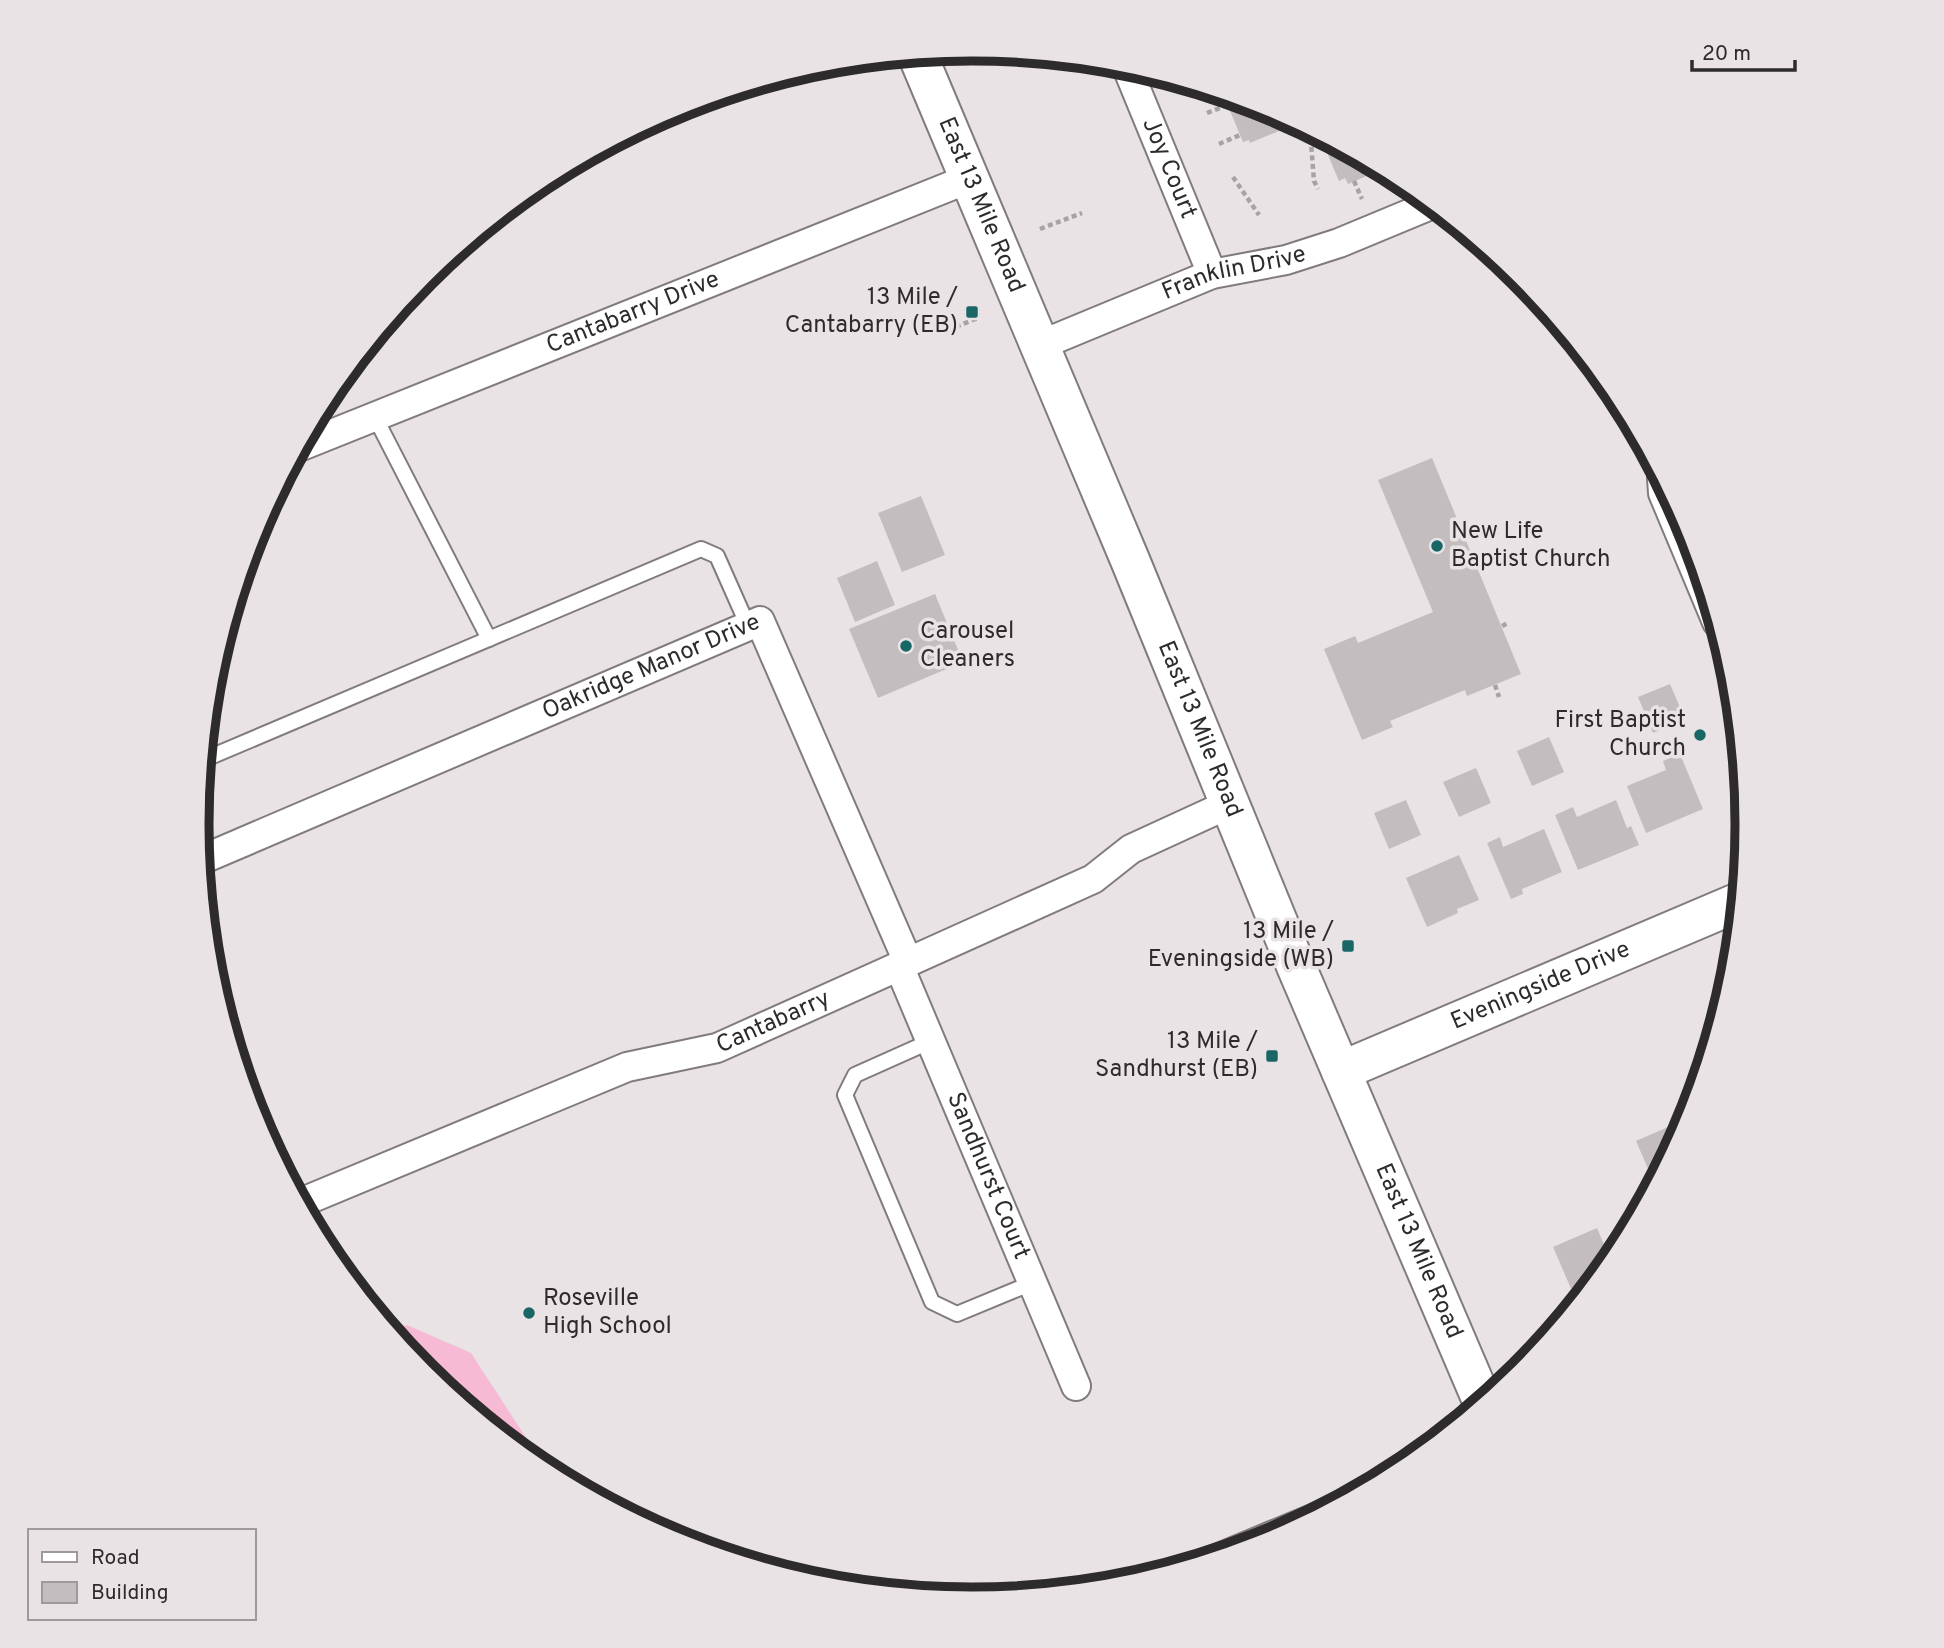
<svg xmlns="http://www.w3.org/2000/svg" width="1944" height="1648" font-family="Overpass,sans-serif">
<rect width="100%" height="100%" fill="#eae3e6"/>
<polygon fill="#f6bad4" points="407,1325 471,1353 549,1473 424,1372 389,1330"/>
<g fill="#c4bdbf">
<polygon points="1231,97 1269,108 1298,123 1250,143 1249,140 1243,142 1225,99"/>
<polygon points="1320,136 1383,169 1348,184 1345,178 1339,181"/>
<polygon points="1432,458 1521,674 1467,696 1465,690 1390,721 1393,727 1362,740 1324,649 1355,636 1358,643 1433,612 1378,480"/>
<polygon points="921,496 945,555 902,572 878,513"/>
<polygon points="877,561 895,605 855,622 837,578"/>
<polygon points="935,594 963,662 878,698 849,629"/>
<polygon points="1670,684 1685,719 1653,733 1638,697"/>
<polygon points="1549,737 1564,772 1532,786 1517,751"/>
<polygon points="1680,754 1703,809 1646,833 1627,786 1666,770 1663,761"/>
<polygon points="1476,768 1491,803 1459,817 1443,782"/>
<polygon points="1406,800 1421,835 1389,849 1374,813"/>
<polygon points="1616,800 1627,828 1631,826 1639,845 1578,870 1555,815 1573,807 1577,817"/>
<polygon points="1544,829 1562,872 1522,889 1523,894 1511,899 1487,843 1500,837 1503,847"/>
<polygon points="1459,855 1479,900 1457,909 1458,913 1427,927 1406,878"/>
<polygon points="1668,1127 1675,1144 1659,1176 1652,1178 1636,1141"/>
<polygon points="1597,1228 1611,1261 1581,1298 1576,1300 1553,1247"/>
</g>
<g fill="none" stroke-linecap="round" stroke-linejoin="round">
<defs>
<g id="lane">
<polyline points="375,417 489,639"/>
<polyline points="203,760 701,549 717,556 748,626"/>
<polyline points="931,1041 855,1075 845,1095 932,1302 957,1314 1032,1283"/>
<polyline points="1179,1567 1352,1495"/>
</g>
<g id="street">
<path id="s1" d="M1126 65 1212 274"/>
<path id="s2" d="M1038 346 1212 274 1286 260 1339 243 1433 204"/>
<path id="s3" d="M299 447 968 179"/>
<polyline points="1662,478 1663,493 1717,622"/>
<path id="s4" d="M201 860 760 621 908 962"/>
<path id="s5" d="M899 966 1076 1386"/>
<path id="s6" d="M300 1203 627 1067 717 1048 1093 879 1131 849 1229 804"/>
</g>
<g id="secondary">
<path id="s7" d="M917 54 1130 560 1296 966 1483 1403"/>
<path id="s8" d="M1341 1071 1739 902"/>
</g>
</defs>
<use href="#lane" stroke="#817b7d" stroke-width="18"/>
<use href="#street" stroke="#817b7d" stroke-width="32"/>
<use href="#secondary" stroke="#817b7d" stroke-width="42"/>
<g stroke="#a7a2a4" stroke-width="4.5" stroke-dasharray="5 3.5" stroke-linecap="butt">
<polyline points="1207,113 1228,105"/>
<polyline points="1310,130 1314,181 1318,189"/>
<polyline points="1219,144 1240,135"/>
<polyline points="1383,169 1391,188"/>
<polyline points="1233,177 1259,215"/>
<polyline points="1354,181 1362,199"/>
<polyline points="1040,229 1082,213"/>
<polyline points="940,333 978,318"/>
<polyline points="1502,626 1508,623"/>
<polyline points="1495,685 1499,697"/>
</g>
<use href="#lane" stroke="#fff" stroke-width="14"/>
<use href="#street" stroke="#fff" stroke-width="28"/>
<use href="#secondary" stroke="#fff" stroke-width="38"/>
</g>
<g fill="#186665" stroke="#eae3e6" stroke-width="2.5">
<rect x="965" y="305" width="14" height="14" rx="3.5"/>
<circle cx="1437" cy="546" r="7"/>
<circle cx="906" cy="646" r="7"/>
<circle cx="1700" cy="735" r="7"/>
<rect x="1341" y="939" width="14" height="14" rx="3.5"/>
<rect x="1265" y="1049" width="14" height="14" rx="3.5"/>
<circle cx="529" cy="1313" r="7"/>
</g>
<g text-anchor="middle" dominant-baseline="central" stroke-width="7" stroke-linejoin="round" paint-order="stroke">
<g font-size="24" fill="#2e2b2c" stroke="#eae3e6">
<text stroke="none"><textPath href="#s1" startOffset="112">Joy Court</textPath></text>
<text stroke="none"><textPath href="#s7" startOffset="164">East 13 Mile Road</textPath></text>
<text stroke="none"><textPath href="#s2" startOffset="210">Franklin Drive</textPath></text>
<text stroke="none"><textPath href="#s3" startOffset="360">Cantabarry Drive</textPath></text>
<text stroke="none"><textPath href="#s4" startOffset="490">Oakridge Manor Drive</textPath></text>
<text stroke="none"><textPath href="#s7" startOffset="732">East 13 Mile Road</textPath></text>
<text stroke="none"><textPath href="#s8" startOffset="217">Eveningside Drive</textPath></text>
<text stroke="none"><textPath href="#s6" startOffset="508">Cantabarry</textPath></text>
<text stroke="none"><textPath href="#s5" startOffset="228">Sandhurst Court</textPath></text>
<text stroke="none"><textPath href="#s7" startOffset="1298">East 13 Mile Road</textPath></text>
</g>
<g font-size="24" fill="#2e2b2c" stroke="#eae3e6" text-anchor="end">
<text x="958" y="298">13 Mile /<tspan x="958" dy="28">Cantabarry (EB)</tspan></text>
<text x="1451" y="532" text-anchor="start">New Life<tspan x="1451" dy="28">Baptist Church</tspan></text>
<text x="920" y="632" text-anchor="start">Carousel<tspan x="920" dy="28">Cleaners</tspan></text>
<text x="1686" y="721">First Baptist<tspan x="1686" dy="28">Church</tspan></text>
<text x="1334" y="932">13 Mile /<tspan x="1334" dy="28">Eveningside (WB)</tspan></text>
<text x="1258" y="1042">13 Mile /<tspan x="1258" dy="28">Sandhurst (EB)</tspan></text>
<text x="543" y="1299" text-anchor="start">Roseville<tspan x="543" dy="28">High School</tspan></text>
</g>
</g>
<path d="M0 0H1944V1648H0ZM209 824a763 763 0 1 1 1526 0a763 763 0 1 1-1526 0Z" fill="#eae3e6" fill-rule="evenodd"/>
<path fill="none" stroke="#2e2b2c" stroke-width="9" d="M209 824a763 763 0 1 1 1526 0a763 763 0 1 1-1526 0Z"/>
<rect x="28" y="1529" width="228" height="91" fill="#eae3e6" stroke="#9f999c" stroke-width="2"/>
<rect x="42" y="1552" width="35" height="10" fill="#ffffff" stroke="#9f999c" stroke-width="2"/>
<text x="91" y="1564" font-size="21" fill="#2e2b2c">Road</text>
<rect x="42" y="1582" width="35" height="21" fill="#c4bdbf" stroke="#9f999c" stroke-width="2"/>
<text x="91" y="1599" font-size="21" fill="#2e2b2c">Building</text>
<path d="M1692 60v10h103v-10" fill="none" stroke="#2e2b2c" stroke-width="3.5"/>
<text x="1702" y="60" font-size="21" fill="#2e2b2c" stroke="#eae3e6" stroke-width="5" paint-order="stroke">20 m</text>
</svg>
